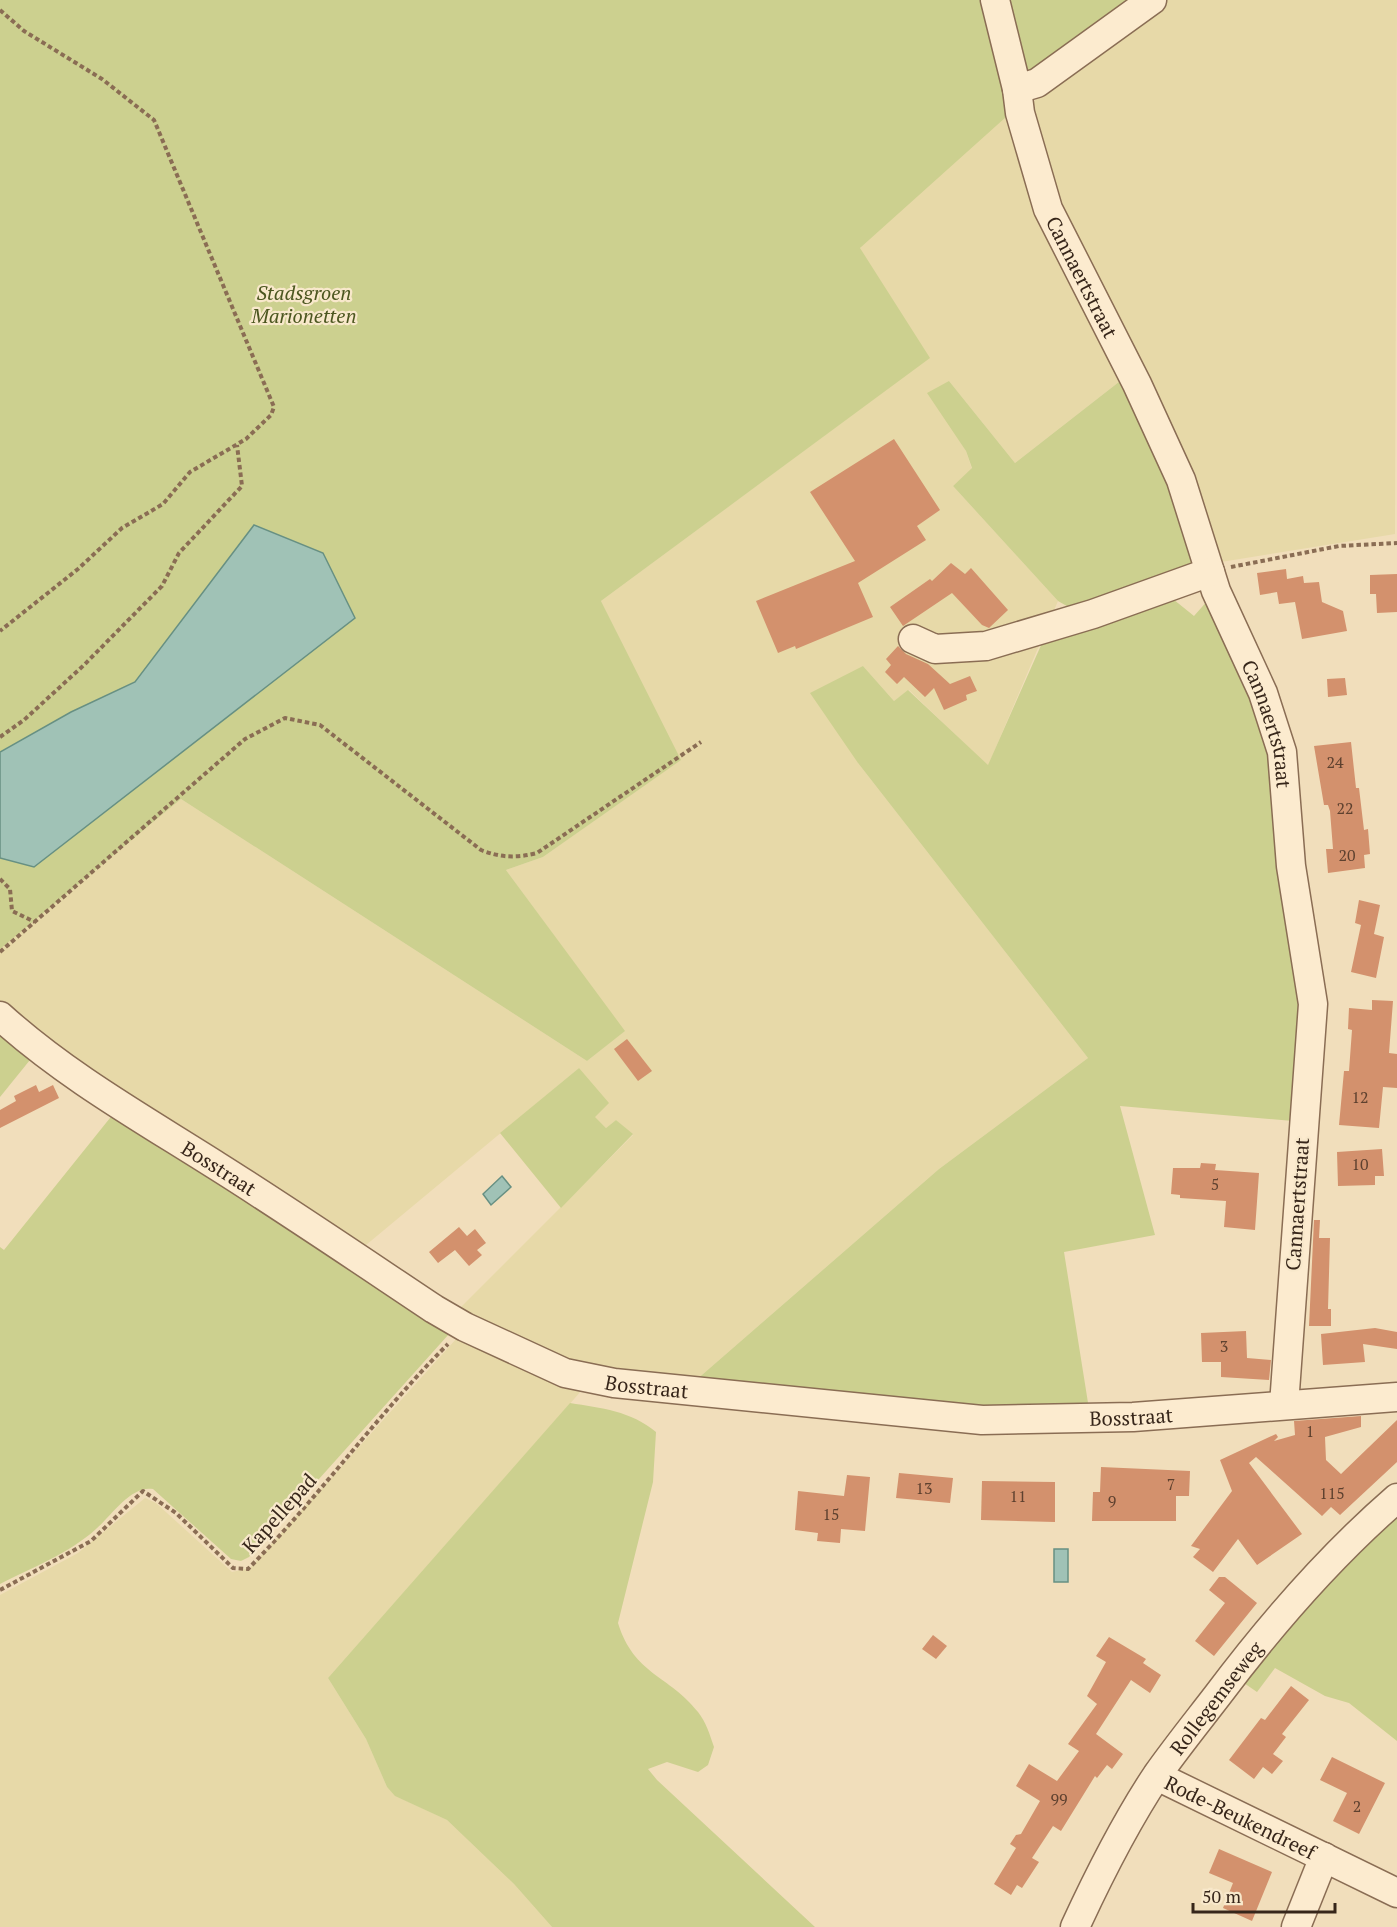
<svg xmlns="http://www.w3.org/2000/svg" width="1397" height="1927" font-family="'PT Serif',serif">
<rect width="100%" height="100%" fill="#f1debb"/>
<g fill="#e7d9a8">
<polygon points="983,0 1124,378 1015,463 949,381 957,436 966,451 972,469 953,486 1058,601 988,766 909,690 894,701 863,666 858,763 1088,1058 939,1169 695,1381 580,1366 457,1311 633,1135 616,1120 606,1128 594,1117 579,1068 360,1250 165,1124 0,1005 0,949 181,799 587,1061 624,1031 506,870 543,857 680,760 601,601 929,358 860,249"/>
<polygon points="1167,0 1397,0 1395,534 1221,562 1061,214 1030,113 1033,102"/>
<polygon points="457,1338 582,1390 328,1678 366,1739 387,1787 396,1796 447,1820 514,1884 552,1927 0,1927 0,1595 78,1553 145,1498 156,1503 232,1572 250,1568"/>
</g>
<g fill="#ccd08f">
<polygon points="0,0 1135,0 1045,69 1006,117 860,248 930,358 601,601 681,760 543,857 506,870 625,1031 587,1061 181,799 0,949"/>
<polygon points="1124,378 1163,457 1195,566 1072,609 1058,601 953,486 972,468 966,451 927,393 949,381 1015,463"/>
<polygon points="1168,595 1194,616 1209,599 1269,725 1302,1011 1293,1121 1120,1106 1155,1235 1064,1252 1089,1409 988,1408 695,1381 939,1169 1088,1058 858,763 810,693 863,666 894,701 908,690 988,765 1046,634"/>
<polygon points="0,1023 34,1055 0,1097"/>
<polygon points="579,1068 609,1103 595,1117 606,1128 616,1120 633,1134 561,1208 500,1133"/>
<path d="M114 1113 449 1334 249 1557 241 1561 231 1559 153 1489C131 1485 112 1515 96 1529 70 1553 31 1568 0 1584V1247L4 1250Z"/>
<path d="M570 1403C601 1408 631 1411 656 1432L653 1482 618 1623C634 1675 669 1675 698 1712 706 1722 710 1735 714 1747L708 1765 698 1772 667 1762 648 1769 657 1780 815 1927H552L514 1884 447 1820 395 1796 387 1787 366 1739 328 1678Z"/>
<polygon points="1397,1513 1397,1741 1349,1703 1325,1696 1275,1668 1257,1692 1241,1681 1265,1644"/>
</g>
<g fill="#a0c2b6" stroke="#679083" stroke-width="1.5">
<polygon points="254,525 323,553 355,618 34,867 0,858 0,752 71,712 135,682"/>
<polygon points="502,1176 511,1187 491,1205 483,1194"/>
<rect x="1054" y="1549" width="14" height="33"/>
</g>
<g fill="#d3916d">
<polygon points="894,439 940,510 917,526 926,540 858,583 873,617 796,649 795,646 778,653 756,601 855,561 810,492"/>
<polygon points="951,563 965,574 971,568 1008,610 989,628 982,625 952,593 903,626 890,607 930,579 932,581"/>
<polygon points="1286,569 1287,579 1303,576 1304,583 1319,582 1322,602 1343,611 1347,631 1302,639 1295,602 1279,604 1277,592 1260,595 1257,573"/>
<polygon points="1397,574 1397,612 1377,613 1376,594 1370,594 1370,575"/>
<polygon points="898,646 906,654 928,664 950,684 970,676 977,691 966,695 967,700 944,710 934,688 925,697 904,677 897,684 885,672 891,665 886,659"/>
<polygon points="1345,678 1347,695 1328,697 1327,679"/>
<polygon points="1351,742 1356,788 1359,788 1364,830 1368,829 1370,854 1364,855 1365,868 1328,873 1326,849 1333,849 1330,811 1328,805 1324,805 1314,746"/>
<polygon points="1359,900 1380,905 1374,934 1384,937 1376,978 1351,972 1361,925 1355,923"/>
<polygon points="1372,1000 1393,1001 1389,1053 1397,1054 1397,1088 1383,1087 1379,1128 1339,1125 1344,1071 1349,1071 1352,1030 1348,1029 1349,1008 1372,1010"/>
<polygon points="627,1039 652,1071 638,1081 614,1049"/>
<polygon points="36,1085 39,1092 53,1085 59,1098 0,1128 0,1110 16,1101 14,1096"/>
<polygon points="1382,1149 1384,1176 1375,1176 1375,1185 1338,1186 1337,1152"/>
<polygon points="1201,1163 1216,1164 1215,1170 1259,1173 1255,1230 1224,1227 1226,1201 1180,1198 1180,1195 1171,1194 1173,1168 1200,1168"/>
<polygon points="1314,1220 1320,1220 1319,1238 1330,1238 1328,1309 1331,1309 1331,1326 1309,1326"/>
<polygon points="459,1227 467,1236 475,1229 486,1243 477,1250 482,1255 469,1266 455,1250 438,1263 429,1252"/>
<polygon points="1375,1328 1397,1332 1397,1349 1363,1344 1365,1362 1323,1365 1321,1334"/>
<polygon points="1246,1331 1247,1358 1271,1360 1269,1380 1221,1377 1221,1362 1202,1362 1201,1333"/>
<polygon points="1361,1416 1361,1427 1325,1437 1326,1460 1341,1474 1397,1420 1397,1462 1340,1515 1331,1507 1322,1516 1256,1457 1249,1463 1302,1534 1257,1565 1238,1539 1213,1572 1193,1557 1200,1549 1191,1546 1232,1491 1220,1460 1276,1434 1278,1437 1274,1441 1295,1435 1294,1421"/>
<polygon points="1101,1467 1190,1471 1189,1496 1176,1496 1176,1521 1092,1521 1093,1492 1100,1492"/>
<polygon points="899,1473 953,1478 950,1503 896,1498"/>
<polygon points="847,1475 870,1477 865,1531 841,1529 840,1543 817,1541 818,1533 795,1530 798,1491 844,1496"/>
<polygon points="982,1481 1055,1482 1055,1522 981,1520"/>
<polygon points="1219,1577 1225,1577 1257,1603 1214,1656 1195,1641 1225,1603 1209,1590"/>
<polygon points="933,1635 947,1646 936,1659 922,1649"/>
<polygon points="1109,1637 1146,1659 1143,1663 1161,1675 1150,1693 1131,1680 1096,1734 1123,1754 1112,1769 1107,1765 1097,1778 1095,1776 1061,1831 1053,1826 1032,1858 1039,1862 1022,1888 1017,1885 1011,1895 994,1884 1016,1848 1010,1844 1016,1835 1021,1834 1040,1801 1016,1786 1029,1764 1057,1781 1079,1751 1068,1744 1097,1704 1087,1696 1106,1662 1096,1656"/>
<polygon points="1291,1686 1309,1700 1282,1734 1286,1737 1273,1754 1283,1761 1272,1774 1263,1767 1254,1779 1229,1760 1261,1718 1265,1720"/>
<polygon points="1332,1757 1385,1783 1359,1834 1333,1821 1347,1793 1320,1780"/>
<polygon points="1219,1849 1272,1872 1252,1921 1223,1908 1233,1883 1209,1873"/>
</g>
<g fill="none" stroke-linecap="round" stroke-linejoin="round">
<defs>
<g id="minor">
<path id="s1" d="M995 0 1017 89 1020 113 1048 209 1137 384 1181 480 1216 591 1263 693 1282 752 1291 866 1313 1004 1284 1405"/>
<polyline points="1017,89 1037,83 1152,0"/>
<polyline points="913,639 935,649 986,646 1093,614 1210,572"/>
<path id="s2" d="M0 1016C65 1075 143 1119 217 1166 290 1212 362 1261 434 1309L465 1327 565 1373 614 1383 982 1420 1133 1417 1397 1397"/>
<path id="s3" d="M1157 1776 1397 1893"/>
<path id="s4" d="M1075 1927C1099 1875 1125 1823 1157 1775 1176 1748 1197 1722 1217 1696 1271 1624 1329 1557 1397 1498"/>
<polyline points="1296,1927 1324,1857"/>
</g>
</defs>
<use href="#minor" stroke="#8a6d54" stroke-width="31"/>
<g stroke="#8a6d54" stroke-width="4" stroke-dasharray="4.5 3" stroke-linecap="butt">
<polyline points="0,10 24,31 102,79 154,120 274,407 271,415 246,439 190,472 163,504 122,528 78,569 0,631"/>
<polyline points="1231,567 1339,546 1397,543"/>
<polyline points="0,737 24,720 84,665 162,586 179,553 242,486 237,445"/>
<polyline points="0,879 10,889 12,911 35,922"/>
<path d="M0 952 245 739 285 718 320 725 481 850C501 858 517 858 537 853L701 742"/>
<path d="M0 1590 91 1541 143 1491 176 1513 233 1568 248 1569C319 1497 377 1415 448 1344"/>
</g>
<use href="#minor" stroke="#fcebcf" stroke-width="28"/>
</g>
<g text-anchor="middle" dominant-baseline="central" stroke-width="4.5" stroke-linejoin="round" paint-order="stroke">
<g font-size="16" fill="#5e412f">
<text x="1335" y="762">24</text>
<text x="1345" y="808">22</text>
<text x="1347" y="855">20</text>
<text x="1360" y="1097">12</text>
<text x="1360" y="1164">10</text>
<text x="1215" y="1184">5</text>
<text x="1224" y="1346">3</text>
<text x="1310" y="1431">1</text>
<text x="1171" y="1484">7</text>
<text x="924" y="1488">13</text>
<text x="1332" y="1493">115</text>
<text x="1018" y="1496">11</text>
<text x="1112" y="1501">9</text>
<text x="831" y="1514">15</text>
<text x="1059" y="1799">99</text>
<text x="1357" y="1806">2</text>
</g>
<g font-size="20" fill="#37261a" stroke="#f8e8cb">
<text stroke="none"><textPath href="#s1" startOffset="292">Cannaertstraat</textPath></text>
<text stroke="none"><textPath href="#s1" startOffset="778">Cannaertstraat</textPath></text>
<text stroke="none"><textPath href="#s2" startOffset="267">Bosstraat</textPath></text>
<text transform="translate(1297 1204) rotate(-86)">Cannaertstraat</text>
<text stroke="none"><textPath href="#s2" startOffset="753">Bosstraat</textPath></text>
<text stroke="none"><textPath href="#s2" startOffset="1239">Bosstraat</textPath></text>
<text transform="translate(279 1513) rotate(-48)">Kapellepad</text>
<text stroke="none"><textPath href="#s4" startOffset="270">Rollegemseweg</textPath></text>
<text stroke="none"><textPath href="#s3" startOffset="93">Rode-Beukendreef</textPath></text>
</g>
<g font-size="20" font-style="italic" fill="#4b561f" stroke="#f8e8cb">
<text x="304" y="292">Stadsgroen<tspan x="304" dy="23">Marionetten</tspan></text>
</g>
</g>
<path d="M1193 1903v9h142v-9" fill="none" stroke="#37261a" stroke-width="3"/>
<text x="1202" y="1903" font-size="18" fill="#37261a" stroke="#f8e8cb" stroke-width="4.5" paint-order="stroke">50 m</text>
</svg>
